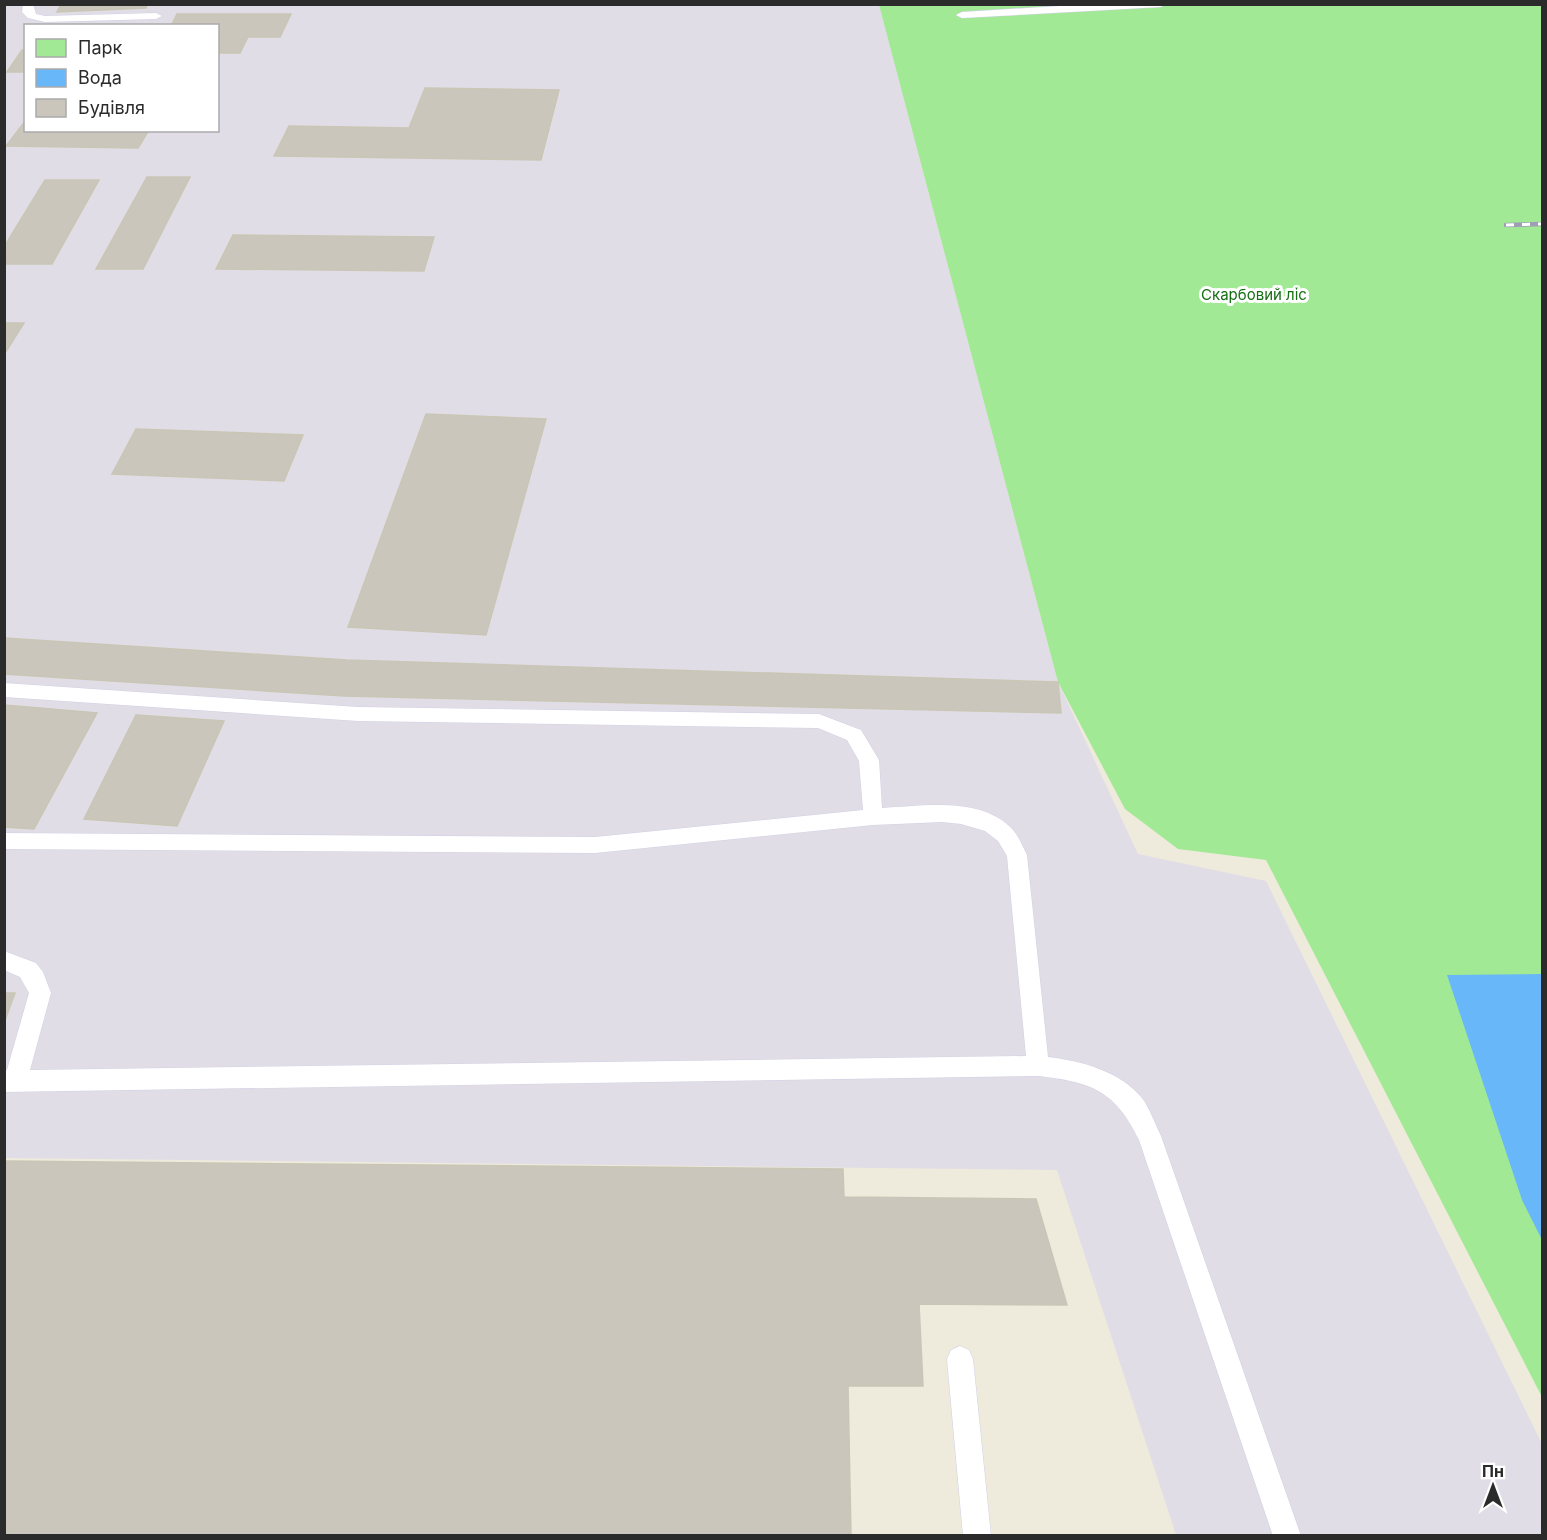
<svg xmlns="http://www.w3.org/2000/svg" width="1547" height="1540" font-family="Inter,sans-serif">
<rect width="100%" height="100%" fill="#eeeadc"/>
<path fill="#e1dde6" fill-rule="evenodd" d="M5 5H879L1058 682 1138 854 1266 881 1542 1444V1535H1176L1057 1170 5 1158ZM26 26H218V130H26Z"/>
<polygon fill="#a1e994" points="879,5 1542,5 1542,1397 1266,860 1178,849 1125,809 1058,682"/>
<polygon fill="#67b7f9" points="1542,974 1542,1240 1522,1200 1447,975"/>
<g fill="#cac6bc" stroke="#cac6b5" stroke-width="1.5">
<polygon points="61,4 147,4 146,8 57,12"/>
<polygon points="177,14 291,14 280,37 248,37 240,53 218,53 218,26 171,26"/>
<polygon points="22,50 26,50 26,72 7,72"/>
<polygon points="425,88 559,90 541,160 274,156 289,126 409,128"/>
<polygon points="26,120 26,130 149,130 138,148 6,146"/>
<polygon points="147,177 190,177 143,269 96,269"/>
<polygon points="45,180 99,180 52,264 4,264 4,247"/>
<polygon points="233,235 434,237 424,271 216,269"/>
<polygon points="4,323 24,323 4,355"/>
<polygon points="426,414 546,419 486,635 348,627"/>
<polygon points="136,429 303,435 284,481 112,474"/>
<polygon points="4,638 347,660 1058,682 1061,713 344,696 4,674"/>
<polygon points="4,705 97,713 34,829 4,827"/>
<polygon points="136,715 224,721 177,826 84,819"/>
<polygon points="4,993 15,993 4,1023"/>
<polygon points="4,1161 843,1169 844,1197 1036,1199 1067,1305 919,1304 923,1386 848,1386 851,1536 4,1536"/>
</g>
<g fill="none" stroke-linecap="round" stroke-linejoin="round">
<defs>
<g id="service">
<polygon points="23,4 33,4 36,14 45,16 156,13 162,16 156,19 45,22 28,18 22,12"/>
<polygon points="1092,4 1166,4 1161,7 962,18 956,15 962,12"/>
<path d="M4 683 358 707 819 714 861 730 879 760 882 808C923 806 982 796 1013 830 1019 837 1023 847 1027 855L1048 1057C1081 1061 1120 1071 1142 1098 1150 1109 1155 1124 1161 1136L1301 1536H1273L1139 1140C1115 1090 1091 1082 1038 1076L4 1092V1070H7L29 993 20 977 4 970V951L36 963 43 972 51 993 30 1070 1026 1056 1007 856 998 841 985 831 961 824 942 822 873 825 595 853 4 849V833L595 837 863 810 859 761 847 740 818 728 358 721 4 697Z"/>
<polygon points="960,1346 969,1350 973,1359 991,1536 963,1536 947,1359 951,1350"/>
</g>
</defs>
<use href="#service" stroke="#d1d1e5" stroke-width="1"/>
<use href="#service" fill="#fff" fill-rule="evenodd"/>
<defs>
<polyline id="rail" points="1506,225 1542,224"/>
</defs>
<use href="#rail" stroke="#9f9eb7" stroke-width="4.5"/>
<use href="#rail" stroke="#fff" stroke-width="3" stroke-dasharray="8" stroke-linecap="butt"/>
</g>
<g text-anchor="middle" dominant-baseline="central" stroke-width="6" stroke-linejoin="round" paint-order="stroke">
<g font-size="15" fill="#166f14" stroke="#fff">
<text x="1254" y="294">Скарбовий ліс</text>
</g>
</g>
<rect width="1547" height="1540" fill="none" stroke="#2b2b2b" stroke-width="12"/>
<rect x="24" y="24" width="195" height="108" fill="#ffffff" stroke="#aaaaaa" stroke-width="1.5"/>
<rect x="36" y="39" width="30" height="18" fill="#a1e994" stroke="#aaaaaa" stroke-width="1.5"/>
<text x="78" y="54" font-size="18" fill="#2b2b2b">Парк</text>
<rect x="36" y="69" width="30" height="18" fill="#67b7f9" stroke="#aaaaaa" stroke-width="1.5"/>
<text x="78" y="84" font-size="18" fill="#2b2b2b">Вода</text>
<rect x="36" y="99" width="30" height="18" fill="#cac6bc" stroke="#aaaaaa" stroke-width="1.5"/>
<text x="78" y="114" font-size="18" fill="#2b2b2b">Будівля</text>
<g transform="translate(1493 1486)" stroke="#ffffff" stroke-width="4.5" paint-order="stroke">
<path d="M0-4.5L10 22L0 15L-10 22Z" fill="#2b2b2b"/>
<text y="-9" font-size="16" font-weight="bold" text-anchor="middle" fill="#2b2b2b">Пн</text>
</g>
</svg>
